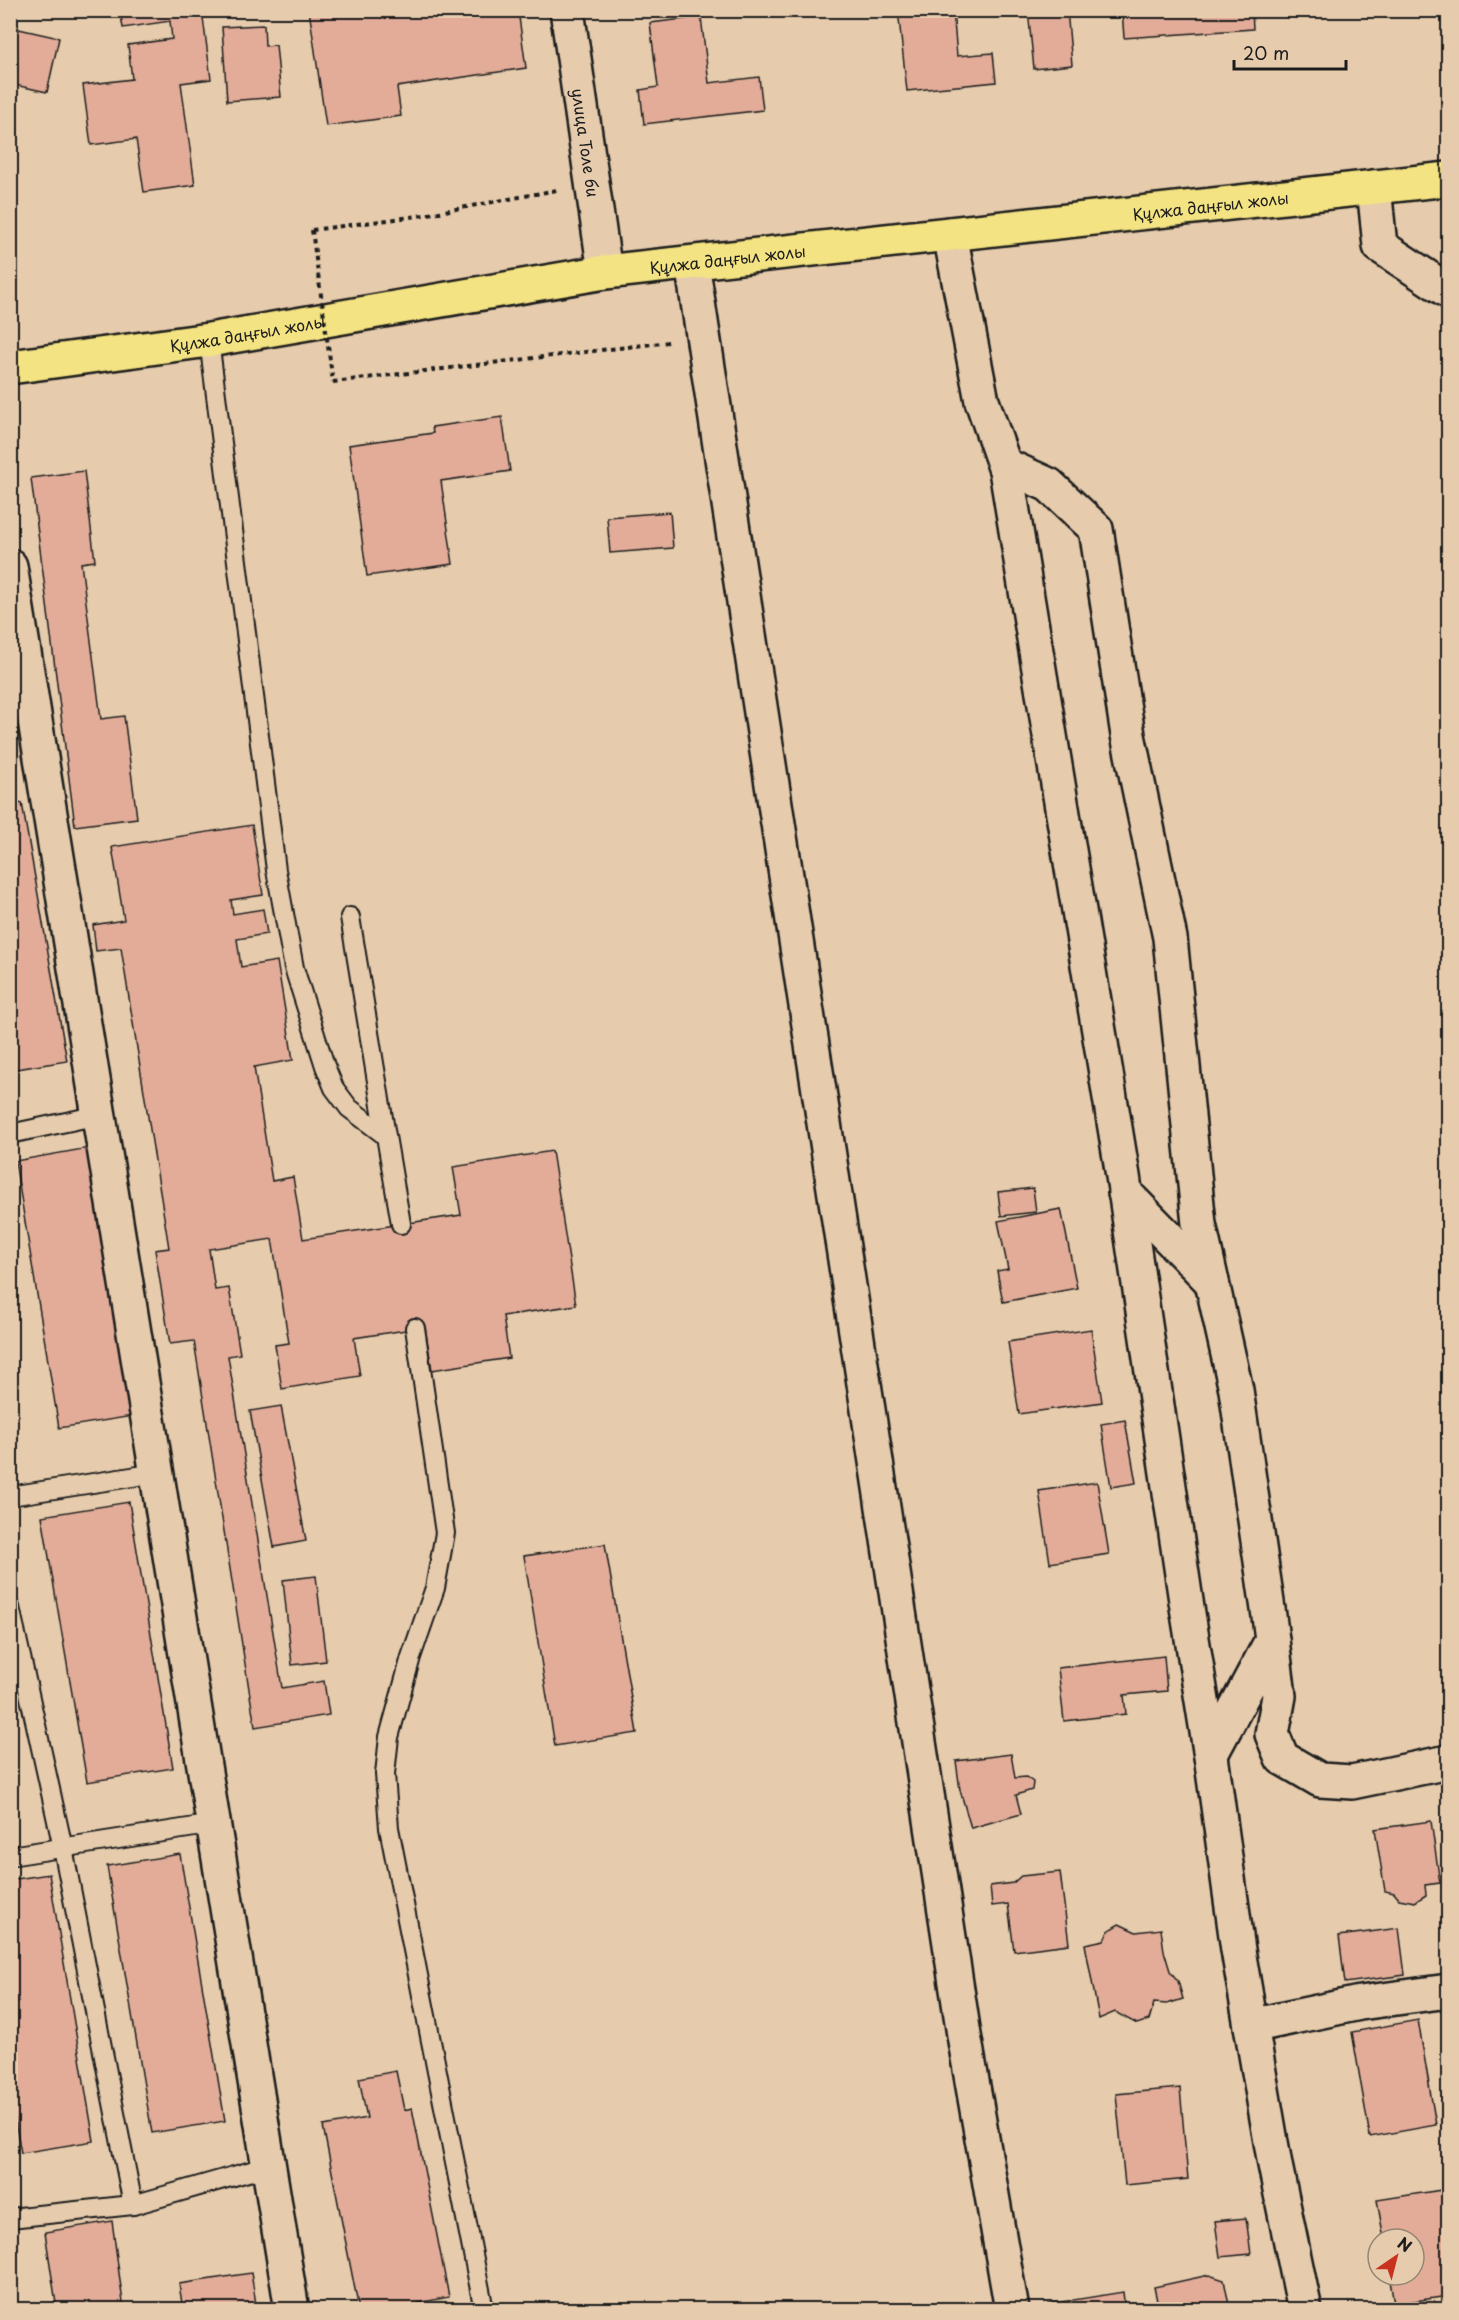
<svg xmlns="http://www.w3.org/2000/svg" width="1459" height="2320" font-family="'Playpen Sans',sans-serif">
<rect width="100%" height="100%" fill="#e6ccad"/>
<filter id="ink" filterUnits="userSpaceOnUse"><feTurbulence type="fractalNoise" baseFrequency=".0167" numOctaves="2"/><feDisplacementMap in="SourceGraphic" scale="12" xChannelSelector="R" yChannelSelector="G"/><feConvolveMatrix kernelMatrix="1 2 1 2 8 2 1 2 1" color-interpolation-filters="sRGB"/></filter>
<g filter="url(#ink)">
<g fill="#e2ac98" stroke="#1c1c1c" stroke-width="1.5">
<polygon points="120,10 202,10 211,79 181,83 195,185 144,192 136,139 91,145 83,85 132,79 128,45 172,39 170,21 123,28"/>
<polygon points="309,10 518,10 526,68 397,87 401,116 326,126"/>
<polygon points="898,10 953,10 957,56 993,53 996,82 907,91"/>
<polygon points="1028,10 1067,10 1072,65 1034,69"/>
<polygon points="1122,10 1252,10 1253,29 1124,38"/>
<polygon points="1419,10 1448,10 1448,14 1420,17"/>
<polygon points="701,17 709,83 759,77 763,110 644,124 640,90 658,87 650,23"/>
<polygon points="264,25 265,46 276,45 281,97 227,101 222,27"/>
<polygon points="10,27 59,38 47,92 10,84"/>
<polygon points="502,417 510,471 441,481 453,564 367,576 349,445 433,433 432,427"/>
<polygon points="84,471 95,561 81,563 101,719 124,716 137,818 75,826 31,478"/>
<polygon points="670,512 673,548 610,553 607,517"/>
<polygon points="22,803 67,1061 10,1070 10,805"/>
<polygon points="252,825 263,895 231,900 233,914 263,909 267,934 237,939 241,967 277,961 293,1060 254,1067 272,1181 293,1177 303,1239 461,1215 453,1167 552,1151 576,1305 503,1316 509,1358 432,1370 425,1327 354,1338 360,1376 282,1389 275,1345 289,1343 272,1239 209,1249 215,1290 229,1288 240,1354 228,1356 282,1688 324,1681 329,1715 255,1727 194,1341 170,1344 155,1250 169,1248 121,948 96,951 93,925 124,920 112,847"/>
<polygon points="88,1148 133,1416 59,1428 15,1161"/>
<polygon points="1033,1188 1036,1212 1001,1216 998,1192"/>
<polygon points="1061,1209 1077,1288 1003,1302 997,1271 1008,1269 998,1221"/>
<polygon points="1091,1329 1102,1402 1019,1414 1008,1342"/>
<polygon points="10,1402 16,1438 10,1439"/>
<polygon points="281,1406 306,1541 274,1547 250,1411"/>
<polygon points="1125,1420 1136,1483 1111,1487 1101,1424"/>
<polygon points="1097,1482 1109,1554 1050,1563 1039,1491"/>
<polygon points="129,1502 173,1768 87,1782 42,1516"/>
<polygon points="605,1544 637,1733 555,1746 524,1556"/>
<polygon points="316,1576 326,1661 292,1665 283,1580"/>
<polygon points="1164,1656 1167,1691 1124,1695 1126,1714 1064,1721 1058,1668"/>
<polygon points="1011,1754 1015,1778 1026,1777 1033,1782 1032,1790 1016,1795 1021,1814 971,1828 960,1790 956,1761"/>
<polygon points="1431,1821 1440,1883 1425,1885 1426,1895 1415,1902 1399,1899 1394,1893 1385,1891 1375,1829"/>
<polygon points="180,1854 225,2121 152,2133 107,1866"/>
<polygon points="1060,1872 1069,1944 1014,1951 1008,1904 992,1906 990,1886 1013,1883 1021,1876"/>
<polygon points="49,1874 94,2141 21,2153 10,2093 10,1880"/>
<polygon points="1119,1924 1136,1932 1161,1929 1164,1951 1170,1971 1178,1981 1183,1999 1167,2004 1154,2003 1149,2020 1137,2024 1115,2012 1099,2019 1085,1944 1104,1940 1109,1930"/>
<polygon points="1399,1928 1405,1975 1345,1983 1339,1936"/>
<polygon points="1418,2020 1436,2125 1370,2137 1352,2032"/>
<polygon points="396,2071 404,2110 412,2108 449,2297 418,2303 420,2310 359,2310 323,2126 367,2118 359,2078"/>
<polygon points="1180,2088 1188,2179 1125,2185 1116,2094"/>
<polygon points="1448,2189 1448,2296 1394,2304 1389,2275 1414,2275 1414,2239 1384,2239 1377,2200"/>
<polygon points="1246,2218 1251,2254 1220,2257 1215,2221"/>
<polygon points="112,2221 124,2310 57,2310 45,2232"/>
<polygon points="251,2273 257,2310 183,2310 179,2284"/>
<polygon points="1209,2275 1224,2280 1230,2310 1159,2310 1154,2287"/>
<polygon points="1123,2292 1125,2310 1049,2310 1048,2304"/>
</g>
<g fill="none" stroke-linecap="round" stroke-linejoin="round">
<defs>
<g id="lane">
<polyline points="209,340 276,870 294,968 325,1066 334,1088 349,1108 386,1136 401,1224"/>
<polyline points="350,917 386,1136"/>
<polyline points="10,1134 99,1115"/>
<polyline points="415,1328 445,1533 435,1588 411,1657 389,1737 385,1774 389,1828 484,2310"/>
<polyline points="10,1496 157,1473"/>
<polyline points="10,1607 63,1848 133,2205"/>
<polyline points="10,1856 214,1824"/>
<polyline points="10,2218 133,2205 269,2166"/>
</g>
<g id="street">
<path id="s1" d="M567 10 605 272"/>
<polyline points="1374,187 1380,246 1448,291"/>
<polyline points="950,234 982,401 1006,470 1123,1176 1186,1601 1212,1763 1238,1950 1275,2165 1305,2310"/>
<polyline points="692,263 964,2035 1012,2310"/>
<polyline points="1005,465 1049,485 1096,529 1128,735 1170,938 1199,1224 1236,1390 1269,1616 1279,1696 1272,1734 1282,1758 1320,1780 1352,1782 1448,1762"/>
<polyline points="10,566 292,2310"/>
<polyline points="1125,1193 1212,1282"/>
<polyline points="1211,1754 1272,1640"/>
<polyline points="1251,2026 1360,2003 1448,1991"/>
</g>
<g id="primary">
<path id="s2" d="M10 367 209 340 605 272 1448 179"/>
</g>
</defs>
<use href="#lane" stroke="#1c1c1c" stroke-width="22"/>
<use href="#street" stroke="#1c1c1c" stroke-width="38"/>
<use href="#primary" stroke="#1c1c1c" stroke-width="38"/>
<g stroke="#1c1c1c" stroke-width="4" stroke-dasharray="4.5 4.5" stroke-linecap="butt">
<polyline points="312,230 418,216 557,190"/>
<polyline points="333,382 669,342"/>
</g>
<use href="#lane" stroke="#e6ccad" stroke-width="18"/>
<use href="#street" stroke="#e6ccad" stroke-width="33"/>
<use href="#primary" stroke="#f4e382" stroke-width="33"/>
<polyline stroke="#1c1c1c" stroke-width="4" stroke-dasharray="4.5 4.5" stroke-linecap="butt" points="312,230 333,382"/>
</g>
</g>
<g text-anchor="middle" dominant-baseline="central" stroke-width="4.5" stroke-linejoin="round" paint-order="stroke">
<g font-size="16" fill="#1c1c1c" stroke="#e6ccad">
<text stroke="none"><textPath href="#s1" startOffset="134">улица Толе би</textPath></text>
<text stroke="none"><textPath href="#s2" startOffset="1212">Құлжа даңғыл жолы</textPath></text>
<text stroke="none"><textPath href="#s2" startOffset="726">Құлжа даңғыл жолы</textPath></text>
<text stroke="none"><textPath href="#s2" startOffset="240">Құлжа даңғыл жолы</textPath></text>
</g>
</g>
<rect width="1459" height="2320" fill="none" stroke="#e6ccad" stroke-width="36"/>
<rect x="18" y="18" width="1423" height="2284" fill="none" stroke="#1c1c1c" stroke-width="2" filter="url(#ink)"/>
<g transform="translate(1396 2257) rotate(35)"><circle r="28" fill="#e6ccad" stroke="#958673" stroke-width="1.5"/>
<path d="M0-4.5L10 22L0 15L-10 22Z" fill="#c8321e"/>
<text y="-9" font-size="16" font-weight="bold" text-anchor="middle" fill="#1c1c1c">N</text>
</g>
<path d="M1234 60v9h112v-9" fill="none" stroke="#1c1c1c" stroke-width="3"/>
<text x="1243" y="60" font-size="18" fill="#1c1c1c" stroke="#e6ccad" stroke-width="4.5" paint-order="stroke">20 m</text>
</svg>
